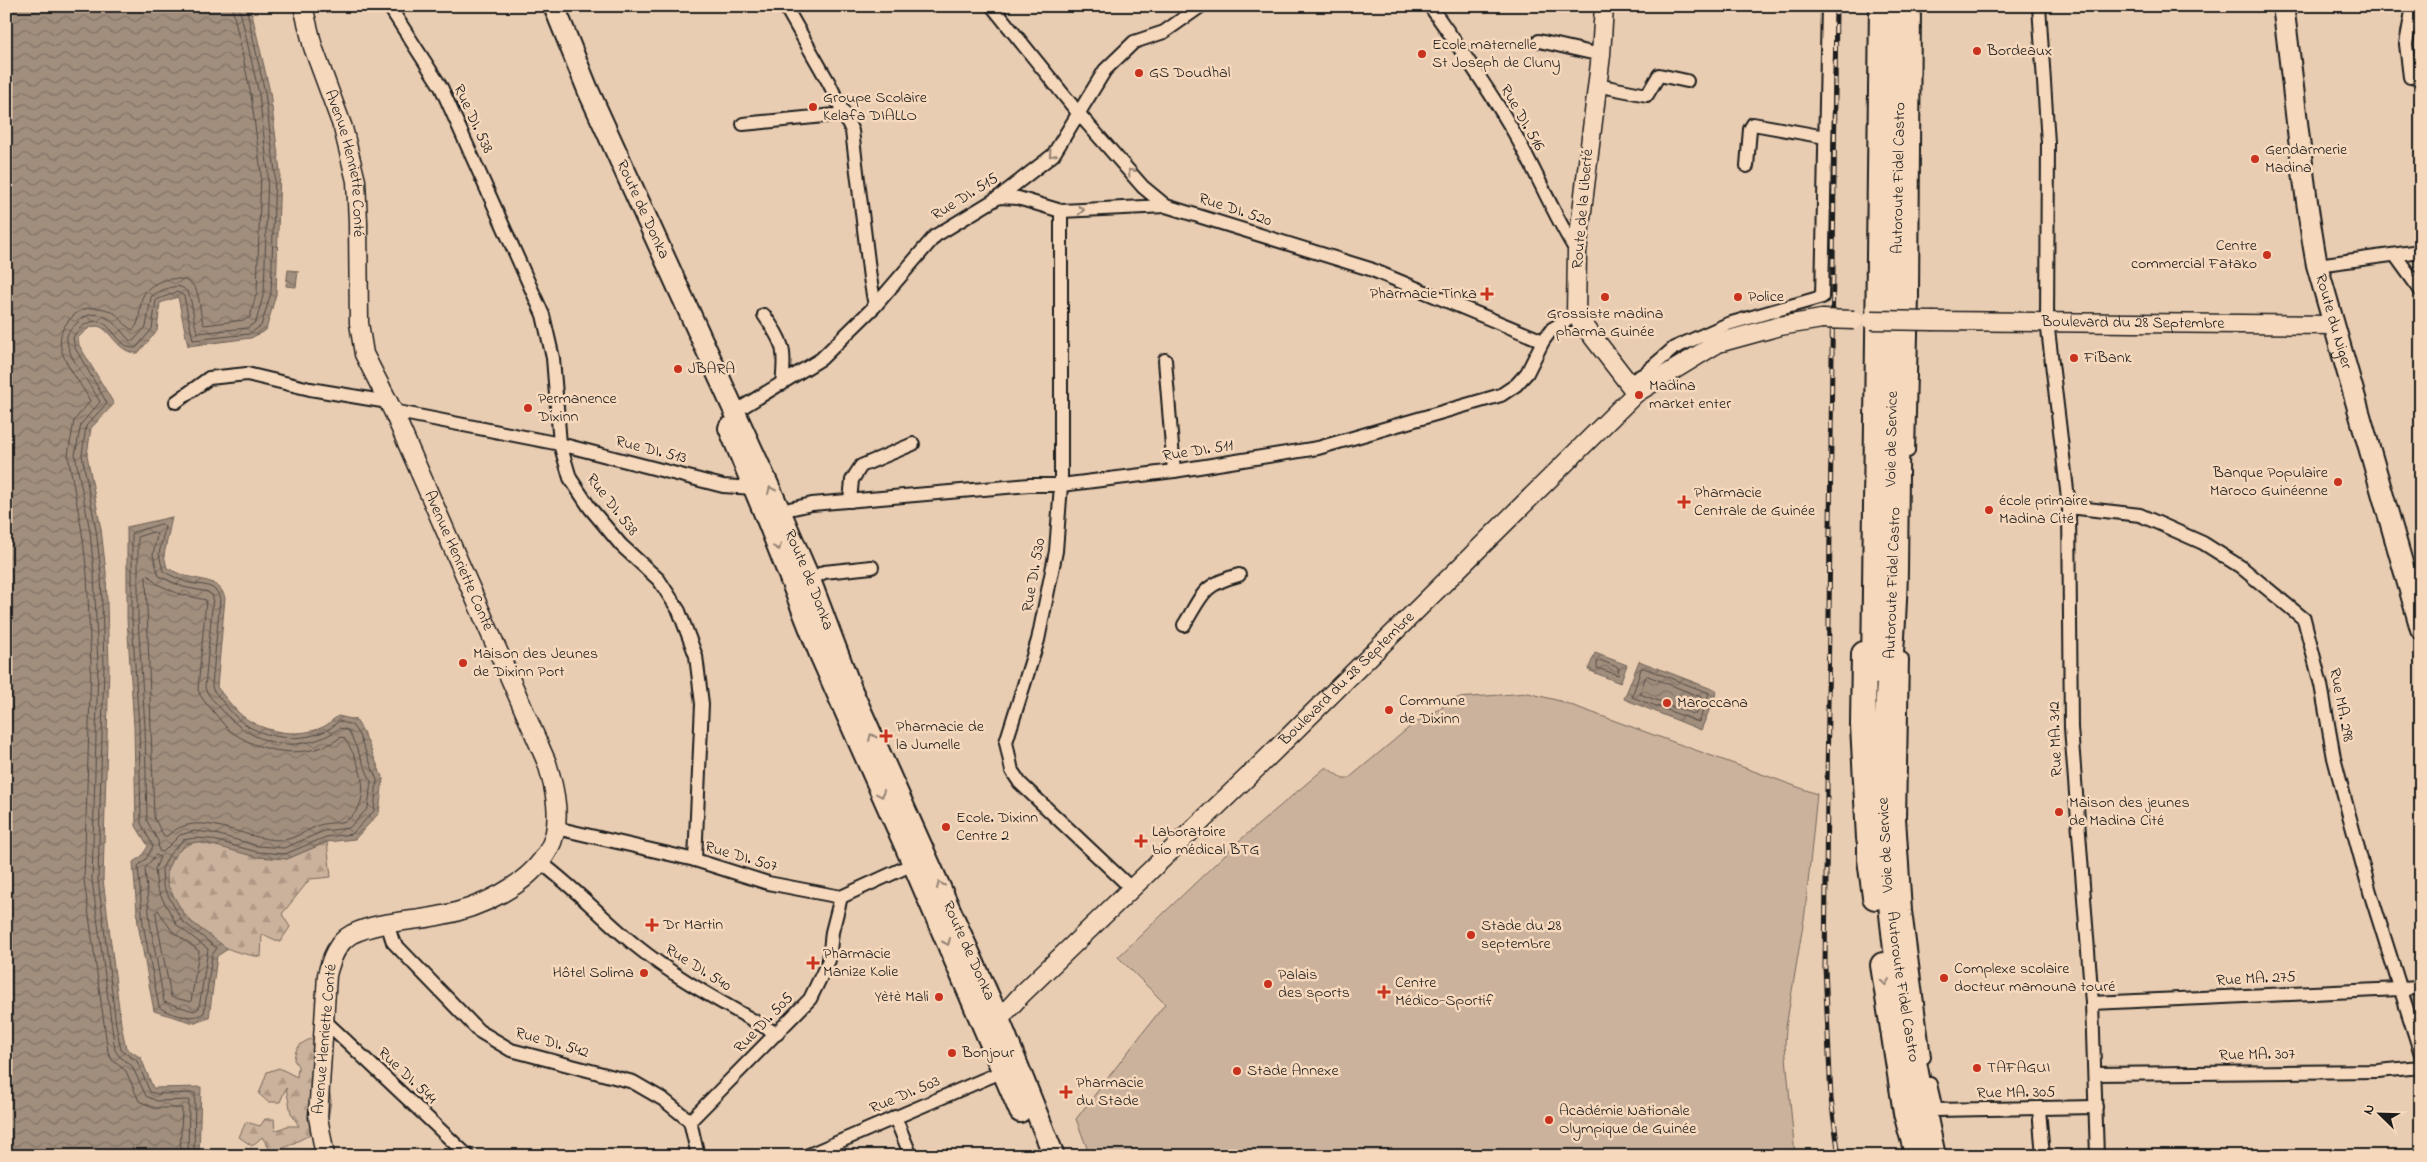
<svg xmlns="http://www.w3.org/2000/svg" width="2427" height="1162" font-family="'Indie Flower',sans-serif">
<defs>
<pattern id="forest-firs" width="22" height="20" patternUnits="userSpaceOnUse" patternTransform="scale(1.25)"><rect width="22" height="20" fill="#cbb29c"/><path d="M5 1l3.5 6h-7zM16 11l3.5 6h-7z" fill="#ae9886"/></pattern>
<pattern id="water-waves" width="16" height="10" patternUnits="userSpaceOnUse" patternTransform="scale(1.25)"><rect width="16" height="10" fill="#a18e7d"/><path d="M0 5q4-4 8 0t8 0" fill="none" stroke="#827366"/></pattern>
</defs>
<rect width="100%" height="100%" fill="#e9cdb2"/>
<filter id="ink" filterUnits="userSpaceOnUse"><feTurbulence type="fractalNoise" baseFrequency=".02" numOctaves="2"/><feDisplacementMap in="SourceGraphic" scale="10" xChannelSelector="R" yChannelSelector="G"/><feConvolveMatrix kernelMatrix="1 2 1 2 8 2 1 2 1" color-interpolation-filters="sRGB"/></filter>
<g filter="url(#ink)">
<polygon fill="#cbb29c" stroke="#74675c" points="1528,693 1560,701 1817,794 1805,913 1786,1027 1785,1045 1795,1156 1090,1156 1076,1119 1165,1004 1118,957 1239,841 1326,767 1343,779 1348,779 1411,726 1457,698"/>
<g fill="url(#forest-firs)" stroke="#74675c">
<path d="M196 842 287 859 327 842 331 877 310 879 282 914 290 927 280 942 262 934 261 957C250 955 237 953 227 948 203 936 154 894 170 863 176 852 184 845 196 842Z"/>
<path d="M314 1038 320 1042 311 1068 328 1081 331 1101 327 1126 282 1149 288 1156H274L262 1137 252 1146 239 1137 246 1122 260 1126 265 1119H274L275 1131 287 1126H299L291 1113 286 1088 280 1102H268L259 1094 267 1072 279 1068 297 1077 298 1066 294 1060C295 1047 301 1042 314 1038Z"/>
</g>
<g fill="url(#water-waves)" stroke="#6c6056">
<path d="M6 6H250L270 92 280 171 276 294 266 330 251 338 188 346 178 297 160 303 157 331 138 353C109 354 108 304 78 338L79 345 114 404 91 428 87 455 101 529 106 572 109 665 103 879 121 1024 126 1048 141 1058 153 1088 201 1087 199 1156H6Z"/>
<polygon points="288,270 298,271 296,287 286,286"/>
<path d="M172 517 164 555 167 568C174 571 182 576 190 577 205 581 220 580 225 598L217 687C224 696 231 705 239 713 259 732 298 739 323 727 328 725 333 719 338 716L356 720 364 733 383 779 379 813 355 839 327 842 287 859 256 857 209 844 196 842 186 844 173 857 167 870V884L186 918 228 949 217 956 209 1018 194 1023 154 1011 138 924 133 862 142 856 148 846 136 826 134 727 127 619V527Z"/>
<polygon points="1595,653 1627,665 1620,683 1588,670"/>
<polygon points="1639,661 1717,691 1701,730 1624,699"/>
</g>
<g fill="none" stroke-linecap="round" stroke-linejoin="round">
<g stroke="#514a43" stroke-width="1">
<path d="M162 524 165 527 159 554 163 571C170 575 178 579 186 582 199 586 216 582 220 599L212 686 213 690C221 699 228 709 236 717 257 738 297 743 323 732 329 730 334 725 339 721L352 725 359 735 377 780 374 811 352 834 326 837 285 854 257 852 210 839 195 838 183 840 169 855 162 869 163 886 182 921 217 948 212 955 204 1013C192 1021 170 1015 159 1007L143 924 138 866 146 859 153 846 141 823 139 727 132 619V533Z"/>
<path d="M154 532 157 535 153 555 159 576 183 587 208 592 213 596 205 688C208 696 216 703 222 710 252 746 301 756 340 728L349 731 371 781 368 808 349 828 324 831 284 848 258 846 212 833 194 831 180 835 163 852 159 851 158 841 147 821 145 727 138 619V537Z"/>
<path d="M148 575 157 584 179 594 206 600 198 689C200 698 207 704 213 711 218 717 223 724 228 729 259 754 309 761 341 737L344 738C360 761 375 801 347 820 340 824 328 822 320 825 308 829 294 840 281 840 244 841 199 806 167 836H164L154 818 146 577Z"/>
<polygon points="1600,660 1619,668 1618,675 1597,668 1597,662"/>
<polygon points="1644,668 1709,693 1699,722 1632,697 1641,669"/>
<polygon points="1648,676 1701,697 1696,714 1693,714 1640,694 1645,678"/>
<polygon points="156,855 160,857 155,869 157,889 177,925 208,949 199,1008 194,1011 164,1002 150,923 145,869"/>
<polygon points="158,910 172,931 199,951 191,1002 171,997 157,922 156,913"/>
<path d="M180 1156 182 1108H155L139 1101 126 1071 112 1060 108 1052 84 880 91 665 87 574 82 532 68 455 74 421 90 401C76 372 42 345 73 316 83 306 98 306 110 311 120 314 124 327 133 330 143 320 137 306 144 294 152 280 184 271 195 288 201 298 199 314 204 325L244 320 250 317 257 291 261 172 251 95 232 6"/>
<path d="M188 1156 189 1100 157 1101 146 1096 132 1066 119 1056 115 1050 92 880 98 665 94 573 90 531 75 455 81 424 100 402C91 384 68 359 67 340 66 333 71 329 76 324 97 301 116 324 129 340L133 341 146 327 151 297C156 292 163 290 169 288 197 278 190 319 198 333L247 328 256 322 264 292 268 172 259 94 239 6"/>
<path d="M194 1156 195 1093 158 1094 150 1092 137 1061 121 1050 116 1025 98 879 104 665 101 573 96 530 82 455 86 426 107 403 75 348 73 338C75 333 81 326 86 324 112 311 115 350 136 348L152 329 156 300 177 292 184 296 193 340 249 334 261 326 271 293 275 172 265 93 246 6"/>
</g>
<defs>
<g id="street">
<polyline points="389,6 441,87 543,315 553,358 560,444 570,478 590,508 621,545 659,580 679,611 696,656 702,704 695,860"/>
<polyline points="785,6 829,83 852,131 870,278 875,306"/>
<polyline points="992,6 1079,114 1143,187 1166,206 1370,269 1543,341"/>
<path d="M1430 6C1457 44 1485 83 1509 124 1534 165 1551 211 1577 252"/>
<polyline points="2039,6 2048,143 2047,321 2069,507 2071,728 2092,1003 2097,1156"/>
<polyline points="1539,41 1601,55"/>
<polyline points="2410,77 2406,44 2413,6"/>
<polyline points="1596,85 1647,95 1659,75 1687,81"/>
<polyline points="743,124 845,114"/>
<polyline points="1747,166 1750,129 1753,124 1825,137"/>
<polyline points="999,197 1018,198 1061,211 1166,206"/>
<polyline points="1061,211 1061,485 1056,551 1038,640 1006,742 1012,771 1020,783 1131,888"/>
<polyline points="2395,255 2421,291"/>
<polyline points="2317,265 2421,251"/>
<path d="M764 315C784 344 786 349 782 384"/>
<polyline points="1165,360 1174,471"/>
<polyline points="1628,383 1644,374 1674,348 1728,324 1822,297 1828,6"/>
<polyline points="176,402 209,378 247,374 310,389 388,402"/>
<polyline points="393,411 560,444 723,486 754,488"/>
<polyline points="736,411 821,359 875,306 935,236 999,197 1053,155 1105,70 1134,42 1164,32 1201,6"/>
<polyline points="1908,451 1912,296 1914,6"/>
<polyline points="850,501 852,480 861,466 913,444"/>
<polyline points="2069,507 2140,515 2203,543 2241,567 2304,619 2321,685 2334,758 2349,815 2370,892 2421,1054"/>
<polyline points="780,511 812,504 1029,485 1061,485 1174,471 1318,448 1501,395 1516,385 1527,373 1543,341 1552,329 1576,315"/>
<polyline points="810,580 824,572 872,567"/>
<path d="M1184 625C1203 594 1202 585 1239 575"/>
<polyline points="1902,659 1899,818 1905,911 1924,1057"/>
<polyline points="556,828 695,860 768,883 841,897 913,864"/>
<path d="M540 862C574 887 602 918 635 945 678 980 729 1006 777 1034"/>
<polyline points="387,923 393,942 479,1031 511,1050 633,1082 664,1100 690,1121"/>
<polyline points="2092,1003 2421,988"/>
<polyline points="324,1020 468,1156"/>
<polyline points="2095,1074 2378,1071 2421,1067"/>
<polyline points="1930,1084 1936,1110 2096,1107"/>
<polyline points="2039,1109 2043,1156"/>
<polyline points="895,1117 911,1156"/>
<polyline points="698,1156 690,1121 810,999 829,960 832,932 841,897"/>
<polyline points="806,1156 1008,1069"/>
</g>
<g id="secondary">
<path id="s1" d="M303 6 313 47 343 128 356 181 358 222 359 323 364 354 393 411 547 763C555 789 563 823 549 849 529 886 478 909 438 916 409 922 379 921 352 934 337 942 331 959 327 975L318 1117 325 1156"/>
<polyline points="1604,6 1601,55 1577,252 1576,315 1636,393"/>
<path id="s2" d="M1934 321 2332 325"/>
<path id="s3" d="M989 1026 999 1019 1023 993 1260 765 1636 393 1718 343 1780 326 1822 319"/>
</g>
<g id="primary">
<path id="s4" d="M554 6 588 90 780 511 810 580 852 691 999 1019 1054 1156"/>
<path id="s5" d="M2283 6C2295 92 2301 179 2317 265L2421 629"/>
<polyline points="729,428 768,522 821,657 913,864 1020,1112"/>
</g>
<g id="highway">
<path id="s6" d="M1901 6C1899 194 1897 381 1895 569 1894 638 1885 707 1885 777 1884 905 1906 1031 1933 1156"/>
<polyline points="1864,654 1863,725 1869,838"/>
<polyline points="1874,672 1882,6"/>
<polyline points="1870,823 1870,859 1875,897"/>
<polyline points="1883,965 1906,1113 1917,1153"/>
</g>
</defs>
<use href="#street" stroke="#1c1c1c" stroke-width="16"/>
<use href="#secondary" stroke="#1c1c1c" stroke-width="21"/>
<use href="#primary" stroke="#1c1c1c" stroke-width="24"/>
<use href="#highway" stroke="#1c1c1c" stroke-width="28"/>
<use href="#street" stroke="#f6d8bc" stroke-width="12"/>
<use href="#secondary" stroke="#f6d8bc" stroke-width="18"/>
<use href="#primary" stroke="#f6d8bc" stroke-width="20"/>
<use href="#highway" stroke="#f6d8bc" stroke-width="24"/>
<defs>
<polyline id="rail" points="1836,6 1825,967 1831,1099 1839,1156"/>
</defs>
<use href="#rail" stroke="#1c1c1c" stroke-width="5"/>
<use href="#rail" stroke="#f6d8bc" stroke-width="3" stroke-dasharray="9" stroke-linecap="butt"/>
<defs>
<g id="secondary-bridge">
<polyline points="1822,319 1854,320"/>
<polyline points="1871,320 1934,321"/>
</g>
</defs>
<use href="#secondary-bridge" stroke="#1c1c1c" stroke-width="21" stroke-linecap="butt"/>
<use href="#secondary-bridge" stroke="#f6d8bc" stroke-width="18"/>
</g>
<defs><path id="oneway-chevron" d="M-2-3.5L2.5 0L-2 3.5" fill="none" stroke-width="1.6" stroke-linecap="round" stroke-linejoin="round" transform="scale(1.25)"/></defs>
<g stroke="#948374">
<use href="#oneway-chevron" transform="translate(1052 154) rotate(132)"/>
<use href="#oneway-chevron" transform="translate(1131 172) rotate(-131)"/>
<use href="#oneway-chevron" transform="translate(1081 210) rotate(-3)"/>
<use href="#oneway-chevron" transform="translate(771 490) rotate(-114)"/>
<use href="#oneway-chevron" transform="translate(778 547) rotate(68)"/>
<use href="#oneway-chevron" transform="translate(872 737) rotate(-114)"/>
<use href="#oneway-chevron" transform="translate(881 794) rotate(65)"/>
<use href="#oneway-chevron" transform="translate(940 885) rotate(-114)"/>
<use href="#oneway-chevron" transform="translate(947 942) rotate(66)"/>
<use href="#oneway-chevron" transform="translate(1885 982) rotate(83)"/>
</g>
</g>
<g fill="#c8321e" stroke="#f6d8bc" stroke-width="2">
<circle cx="1977" cy="51" r="5"/>
<circle cx="1422" cy="54" r="5"/>
<circle cx="1139" cy="73" r="5"/>
<circle cx="813" cy="107" r="5"/>
<circle cx="2255" cy="159" r="5"/>
<circle cx="2267" cy="255" r="5"/>
<path d="M1484.5 286.5h5v5h5v5h-5v5h-5v-5h-5v-5h5z"/>
<circle cx="1605" cy="297" r="5"/>
<circle cx="1738" cy="297" r="5"/>
<circle cx="2074" cy="358" r="5"/>
<circle cx="678" cy="369" r="5"/>
<circle cx="1639" cy="395" r="5"/>
<circle cx="528" cy="408" r="5"/>
<circle cx="2338" cy="482" r="5"/>
<path d="M1681.5 494.5h5v5h5v5h-5v5h-5v-5h-5v-5h5z"/>
<circle cx="1989" cy="510" r="5"/>
<circle cx="463" cy="663" r="5"/>
<circle cx="1667" cy="703" r="5"/>
<circle cx="1389" cy="710" r="5"/>
<path d="M883.5 728.5h5v5h5v5h-5v5h-5v-5h-5v-5h5z"/>
<circle cx="2059" cy="812" r="5"/>
<circle cx="946" cy="827" r="5"/>
<path d="M1138.5 833.5h5v5h5v5h-5v5h-5v-5h-5v-5h5z"/>
<path d="M649.5 917.5h5v5h5v5h-5v5h-5v-5h-5v-5h5z"/>
<circle cx="1471" cy="935" r="5"/>
<path d="M810.5 955.5h5v5h5v5h-5v5h-5v-5h-5v-5h5z"/>
<circle cx="644" cy="973" r="5"/>
<circle cx="1944" cy="978" r="5"/>
<circle cx="1268" cy="984" r="5"/>
<path d="M1381.5 984.5h5v5h5v5h-5v5h-5v-5h-5v-5h5z"/>
<circle cx="939" cy="997" r="5"/>
<circle cx="952" cy="1053" r="5"/>
<circle cx="1977" cy="1068" r="5"/>
<circle cx="1237" cy="1071" r="5"/>
<path d="M1063.5 1084.5h5v5h5v5h-5v5h-5v-5h-5v-5h5z"/>
<circle cx="1549" cy="1120" r="5"/>
</g>
<g text-anchor="middle" dominant-baseline="central" stroke-width="5" stroke-linejoin="round" paint-order="stroke">
<g font-size="16" fill="#1c1c1c" stroke="#f6d8bc" text-anchor="start">
<text x="1432" y="45">Ecole maternelle<tspan x="1432" dy="18">St Joseph de Cluny</tspan></text>
<text x="1987" y="51">Bordeaux</text>
<text x="1149" y="73">GS Doudhal</text>
<text x="823" y="98">Groupe Scolaire<tspan x="823" dy="18">Kelafa DIALLO</tspan></text>
<text x="2265" y="150">Gendarmerie<tspan x="2265" dy="18">Madina</tspan></text>
<text x="2257" y="246" text-anchor="end">Centre<tspan x="2257" dy="18">commercial Fatako</tspan></text>
<text x="1477" y="294" text-anchor="end">Pharmacie Tinka</text>
<text x="1748" y="297">Police</text>
<text x="1605" y="314" text-anchor="middle">Grossiste madina<tspan x="1605" dy="18">pharma Guinée</tspan></text>
<text x="2084" y="358">FiBank</text>
<text x="688" y="369">JBARA</text>
<text x="1649" y="386">Madina<tspan x="1649" dy="18">market enter</tspan></text>
<text x="538" y="399">Permanence<tspan x="538" dy="18">Dixinn</tspan></text>
<text x="2328" y="473" text-anchor="end">Banque Populaire<tspan x="2328" dy="18">Maroco Guinéenne</tspan></text>
<text x="1694" y="493">Pharmacie<tspan x="1694" dy="18">Centrale de Guinée</tspan></text>
<text x="1999" y="501">école primaire<tspan x="1999" dy="18">Madina Cité</tspan></text>
<text x="473" y="654">Maison des Jeunes<tspan x="473" dy="18">de Dixinn Port</tspan></text>
<text x="1399" y="701">Commune<tspan x="1399" dy="18">de Dixinn</tspan></text>
<text x="1677" y="703">Maroccana</text>
<text x="896" y="727">Pharmacie de<tspan x="896" dy="18">la Jumelle</tspan></text>
<text x="2069" y="803">Maison des jeunes<tspan x="2069" dy="18">de Madina Cité</tspan></text>
<text x="956" y="818">Ecole. Dixinn<tspan x="956" dy="18">Centre 2</tspan></text>
<text x="1152" y="832">Laboratoire<tspan x="1152" dy="18">bio médical BTG</tspan></text>
<text x="663" y="925">Dr Martin</text>
<text x="1481" y="926">Stade du 28<tspan x="1481" dy="18">septembre</tspan></text>
<text x="823" y="954">Pharmacie<tspan x="823" dy="18">Manize Kolie</tspan></text>
<text x="1954" y="969">Complexe scolaire<tspan x="1954" dy="18">docteur mamouna touré</tspan></text>
<text x="634" y="973" text-anchor="end">Hôtel Solima</text>
<text x="1278" y="975">Palais<tspan x="1278" dy="18">des sports</tspan></text>
<text x="1395" y="983">Centre<tspan x="1395" dy="18">Médico-Sportif</tspan></text>
<text x="929" y="997" text-anchor="end">Yètè Mali</text>
<text x="962" y="1053">Bonjour</text>
<text x="1987" y="1068">TAFAGUI</text>
<text x="1247" y="1071">Stade Annexe</text>
<text x="1076" y="1083">Pharmacie<tspan x="1076" dy="18">du Stade</tspan></text>
<text x="1559" y="1111">Académie Nationale<tspan x="1559" dy="18">Olympique de Guinée</tspan></text>
</g>
<g font-size="16" fill="#1c1c1c" stroke="#f6d8bc">
<text transform="translate(1522 118) rotate(60)">Rue DI. 516</text>
<text transform="translate(473 119) rotate(65)">Rue DI. 538</text>
<text stroke="none"><textPath href="#s1" startOffset="164">Avenue Henriette Conté</textPath></text>
<text transform="translate(1899 178) rotate(-89)">Autoroute Fidel Castro</text>
<text transform="translate(965 197) rotate(-32)">Rue DI. 515</text>
<text stroke="none"><textPath href="#s4" startOffset="222">Route de Donka</textPath></text>
<text transform="translate(1583 209) rotate(-85)">Route de la Liberté</text>
<text transform="translate(1235 210) rotate(18)">Rue DI. 520</text>
<text stroke="none"><textPath href="#s2" startOffset="199">Boulevard du 28 Septembre</textPath></text>
<text stroke="none"><textPath href="#s5" startOffset="320">Route du Niger</textPath></text>
<text transform="translate(1892 439) rotate(-89)">Voie de Service</text>
<text transform="translate(651 450) rotate(14)">Rue DI. 513</text>
<text transform="translate(1198 451) rotate(-9)">Rue DI. 511</text>
<text transform="translate(612 505) rotate(52)">Rue DI. 538</text>
<text stroke="none"><textPath href="#s1" startOffset="584">Avenue Henriette Conté</textPath></text>
<text transform="translate(1034 575) rotate(-80)">Rue DI. 530</text>
<text stroke="none"><textPath href="#s4" startOffset="628">Route de Donka</textPath></text>
<text transform="translate(1893 583) rotate(-88)">Autoroute Fidel Castro</text>
<text stroke="none"><textPath href="#s3" startOffset="499">Boulevard du 28 Septembre</textPath></text>
<text transform="translate(2341 705) rotate(79)">Rue MA. 298</text>
<text transform="translate(2056 739) rotate(-92)">Rue MA. 312</text>
<text transform="translate(1886 845) rotate(-93)">Voie de Service</text>
<text transform="translate(741 857) rotate(16)">Rue DI. 507</text>
<text stroke="none"><textPath href="#s4" startOffset="1032">Route de Donka</textPath></text>
<text transform="translate(698 968) rotate(32)">Rue DI. 540</text>
<text transform="translate(2256 979) rotate(-3)">Rue MA. 275</text>
<text stroke="none"><textPath href="#s6" startOffset="982">Autoroute Fidel Castro</textPath></text>
<text transform="translate(764 1023) rotate(-46)">Rue DI. 505</text>
<text transform="translate(325 1039) rotate(-85)">Avenue Henriette Conté</text>
<text transform="translate(552 1043) rotate(16)">Rue DI. 542</text>
<text transform="translate(2257 1055) rotate(-1)">Rue MA. 307</text>
<text transform="translate(407 1076) rotate(43)">Rue DI. 544</text>
<text transform="translate(2016 1093) rotate(-1)">Rue MA. 305</text>
<text transform="translate(905 1095) rotate(-23)">Rue DI. 503</text>
</g>
</g>
<rect width="2427" height="1162" fill="none" stroke="#f6d8bc" stroke-width="25"/>
<rect x="12" y="12" width="2402" height="1137" fill="none" stroke="#1c1c1c" stroke-width="2" filter="url(#ink)"/>
<g transform="translate(2380 1114) rotate(293)" stroke="#f6d8bc" stroke-width="4" paint-order="stroke">
<path d="M0-4L9 19L0 12L-9 19Z" fill="#1c1c1c"/>
<text y="-8" font-size="14" font-weight="bold" text-anchor="middle" fill="#1c1c1c">N</text>
</g>
</svg>
